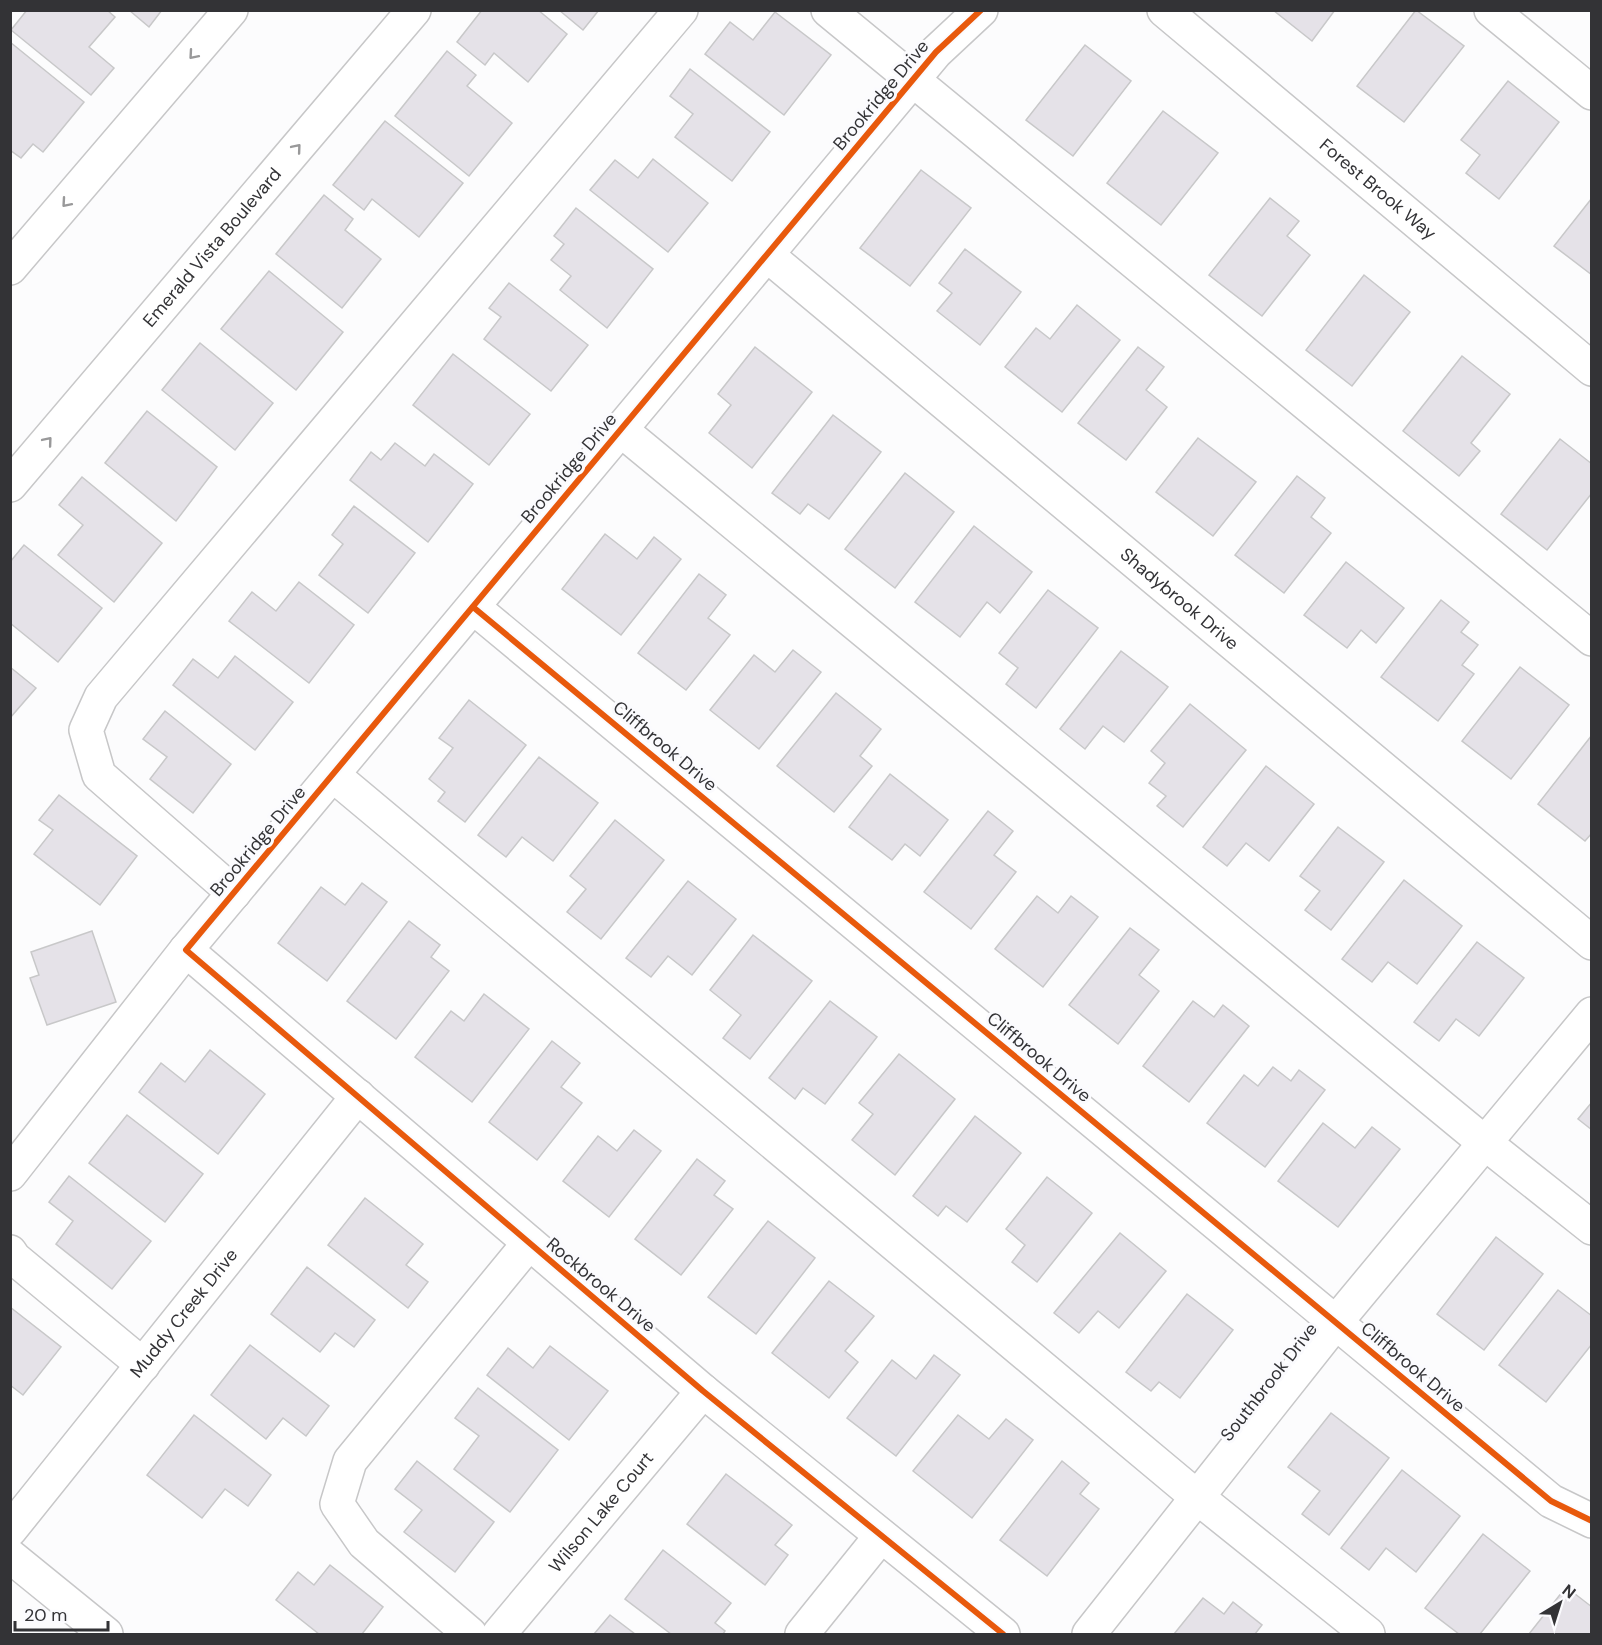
<svg xmlns="http://www.w3.org/2000/svg" width="1602" height="1645" font-family="'DM Sans',sans-serif">
<rect width="100%" height="100%" fill="#fcfcfd"/>
<g fill="#e5e2e8" stroke="#c8c8c9" stroke-width="1.5">
<polygon points="27,10 107,10 115,17 89,47 114,68 91,95 11,30"/>
<polygon points="129,10 162,10 149,27"/>
<polygon points="482,10 538,10 567,34 528,82 494,53 485,65 457,42"/>
<polygon points="559,10 599,10 583,30"/>
<polygon points="1273,10 1335,10 1312,41"/>
<polygon points="1416,10 1464,46 1404,122 1357,86"/>
<polygon points="775,12 831,55 784,115 705,54 730,22 753,40"/>
<polygon points="10,42 84,102 43,152 33,144 21,158 10,150"/>
<polygon points="1085,45 1131,81 1073,156 1026,120"/>
<polygon points="447,51 476,75 467,86 512,123 469,176 395,116"/>
<polygon points="690,69 770,132 732,181 675,137 693,114 670,96"/>
<polygon points="1508,81 1559,122 1499,199 1466,173 1480,155 1461,140"/>
<polygon points="1163,111 1218,153 1161,225 1107,183"/>
<polygon points="385,121 463,183 419,237 372,199 364,210 333,185"/>
<polygon points="653,159 708,203 668,252 590,190 615,160 638,178"/>
<polygon points="921,170 971,208 910,286 860,248"/>
<polygon points="324,195 353,219 345,230 381,259 342,308 276,254"/>
<polygon points="1270,198 1299,221 1287,236 1310,255 1262,316 1209,275"/>
<polygon points="1592,198 1592,275 1554,246"/>
<polygon points="576,208 653,269 607,328 560,290 571,276 551,260 564,244 554,236"/>
<polygon points="965,249 1021,292 980,345 937,311 952,293 939,283"/>
<polygon points="269,271 343,332 296,390 221,329"/>
<polygon points="1364,275 1410,312 1352,386 1306,350"/>
<polygon points="509,283 588,345 551,391 484,339 501,317 489,308"/>
<polygon points="1077,305 1120,340 1062,412 1005,367 1036,328 1050,339"/>
<polygon points="200,343 273,403 235,450 162,390"/>
<polygon points="755,347 812,392 752,468 709,433 731,405 718,394"/>
<polygon points="1138,347 1164,367 1146,390 1167,407 1126,460 1078,423"/>
<polygon points="453,354 530,414 489,465 413,405"/>
<polygon points="1462,356 1510,394 1471,443 1480,451 1459,476 1403,431"/>
<polygon points="147,411 217,467 176,521 105,463"/>
<polygon points="833,415 881,452 829,519 808,504 800,514 772,493"/>
<polygon points="1198,438 1256,482 1213,536 1156,492"/>
<polygon points="1560,439 1592,464 1592,493 1547,550 1501,514"/>
<polygon points="395,443 425,466 434,454 473,484 428,542 350,480 371,452 381,460"/>
<polygon points="905,473 954,512 895,588 845,549"/>
<polygon points="1297,476 1325,498 1311,517 1331,533 1284,593 1235,555"/>
<polygon points="82,477 162,543 114,602 58,555 83,525 59,505"/>
<polygon points="354,506 415,553 368,613 319,575 343,544 332,535"/>
<polygon points="974,526 1032,572 1000,613 987,602 960,637 915,602"/>
<polygon points="605,534 637,559 654,537 681,559 621,635 562,589"/>
<polygon points="24,545 102,608 58,662 10,623 10,562"/>
<polygon points="1346,562 1404,608 1376,643 1361,630 1347,648 1304,615"/>
<polygon points="699,574 726,595 708,618 730,635 686,690 638,653"/>
<polygon points="299,582 354,625 309,683 229,621 252,592 276,611"/>
<polygon points="1048,590 1098,628 1036,708 1006,684 1018,668 999,653"/>
<polygon points="1441,600 1469,622 1461,632 1478,645 1462,665 1474,674 1438,721 1381,677"/>
<polygon points="793,650 821,672 759,749 710,710 754,655 775,672"/>
<polygon points="1121,651 1168,687 1124,742 1103,726 1085,749 1060,729"/>
<polygon points="235,656 293,702 255,750 173,685 193,659 218,678"/>
<polygon points="10,667 36,688 10,718"/>
<polygon points="1520,667 1569,705 1511,779 1462,741"/>
<polygon points="836,693 881,729 860,756 872,766 834,812 777,766"/>
<polygon points="469,700 526,745 465,822 438,801 445,792 429,779 453,748 439,738"/>
<polygon points="1190,704 1246,750 1183,827 1157,806 1166,796 1149,783 1165,763 1151,751"/>
<polygon points="165,711 231,764 193,813 150,779 167,757 143,739"/>
<polygon points="1592,735 1592,833 1585,841 1538,804"/>
<polygon points="539,757 598,803 553,861 522,837 506,857 478,835"/>
<polygon points="1266,766 1314,804 1269,861 1246,843 1227,866 1203,847"/>
<polygon points="890,774 948,820 920,856 905,844 892,860 849,827"/>
<polygon points="59,795 137,856 100,905 34,854 53,830 39,820"/>
<polygon points="988,811 1013,831 994,855 1016,872 971,929 924,892"/>
<polygon points="615,820 664,860 601,939 567,912 586,889 570,876"/>
<polygon points="1338,827 1384,862 1331,930 1305,910 1320,891 1300,876"/>
<polygon points="1404,880 1462,926 1417,984 1388,962 1372,982 1342,959"/>
<polygon points="688,881 736,919 692,975 668,956 651,977 626,958"/>
<polygon points="362,883 387,902 327,981 278,943 321,887 345,905"/>
<polygon points="1037,896 1058,913 1071,896 1098,917 1043,987 995,949"/>
<polygon points="409,921 440,945 431,957 449,971 396,1039 347,1001"/>
<polygon points="1130,928 1159,950 1139,975 1159,991 1118,1044 1069,1005"/>
<polygon points="92,931 116,1002 47,1025 30,978 39,975 31,952"/>
<polygon points="753,935 812,981 750,1059 723,1038 741,1015 710,990"/>
<polygon points="1477,942 1524,978 1479,1036 1456,1019 1439,1041 1414,1022"/>
<polygon points="484,994 529,1029 472,1102 415,1057 451,1011 464,1021"/>
<polygon points="830,1001 877,1037 825,1104 803,1088 795,1099 769,1078"/>
<polygon points="1193,1001 1214,1017 1223,1005 1249,1026 1189,1102 1143,1066"/>
<polygon points="552,1041 580,1063 561,1087 582,1103 537,1160 489,1122"/>
<polygon points="210,1050 265,1094 218,1154 139,1092 161,1063 185,1082"/>
<polygon points="899,1054 955,1099 895,1175 852,1140 873,1114 859,1103"/>
<polygon points="1273,1067 1291,1081 1299,1070 1325,1090 1265,1167 1207,1123 1244,1075 1258,1086"/>
<polygon points="1592,1102 1592,1130 1578,1119"/>
<polygon points="127,1115 203,1174 165,1222 89,1163"/>
<polygon points="975,1116 1021,1153 967,1222 946,1206 938,1216 913,1196"/>
<polygon points="1323,1123 1355,1148 1372,1127 1400,1149 1338,1227 1278,1181"/>
<polygon points="634,1130 661,1151 609,1217 563,1181 598,1136 617,1151"/>
<polygon points="697,1159 725,1181 714,1195 733,1209 681,1275 635,1239"/>
<polygon points="69,1176 151,1241 112,1289 56,1244 73,1221 49,1202"/>
<polygon points="1047,1177 1092,1213 1037,1282 1012,1262 1025,1245 1006,1229"/>
<polygon points="365,1198 423,1244 406,1265 428,1282 408,1308 328,1245"/>
<polygon points="768,1221 815,1258 756,1334 708,1297"/>
<polygon points="1120,1233 1166,1271 1119,1328 1098,1311 1079,1333 1054,1313"/>
<polygon points="1496,1237 1543,1274 1484,1350 1437,1314"/>
<polygon points="307,1267 375,1320 354,1347 335,1333 320,1352 271,1314"/>
<polygon points="829,1281 874,1316 845,1351 858,1362 829,1398 772,1353"/>
<polygon points="1558,1290 1592,1316 1592,1344 1546,1402 1499,1365"/>
<polygon points="1187,1294 1233,1330 1180,1398 1159,1382 1151,1391 1126,1372"/>
<polygon points="10,1307 61,1347 23,1395 10,1385"/>
<polygon points="250,1345 329,1406 306,1436 283,1418 266,1439 211,1395"/>
<polygon points="550,1346 608,1391 569,1440 487,1375 508,1348 533,1368"/>
<polygon points="934,1355 960,1375 896,1456 847,1418 892,1360 916,1379"/>
<polygon points="478,1388 558,1450 510,1512 454,1469 479,1436 455,1418"/>
<polygon points="1331,1413 1389,1458 1329,1535 1302,1514 1320,1491 1288,1467"/>
<polygon points="194,1415 271,1475 248,1506 225,1489 202,1518 147,1475"/>
<polygon points="958,1415 989,1439 1006,1419 1033,1440 972,1518 913,1471"/>
<polygon points="417,1461 494,1522 455,1572 404,1532 422,1510 395,1489"/>
<polygon points="1062,1461 1089,1483 1080,1494 1099,1509 1047,1576 1000,1540"/>
<polygon points="1402,1470 1460,1516 1416,1572 1386,1548 1369,1570 1341,1548"/>
<polygon points="726,1474 792,1525 775,1545 788,1555 765,1585 687,1524"/>
<polygon points="1483,1534 1530,1571 1480,1634 1459,1634 1425,1608"/>
<polygon points="663,1550 731,1603 715,1623 725,1631 723,1634 671,1634 625,1599"/>
<polygon points="330,1565 383,1607 362,1634 319,1634 276,1600 298,1572 314,1585"/>
<polygon points="1566,1587 1592,1607 1592,1634 1529,1634"/>
<polygon points="1203,1598 1224,1614 1233,1602 1262,1625 1255,1634 1174,1634"/>
<polygon points="610,1615 635,1634 594,1634"/>
</g>
<g fill="none" stroke-linecap="round" stroke-linejoin="round">
<defs>
<g id="minor">
<polyline points="828,10 1592,639"/>
<path id="s1" d="M1164 10 1592 369"/>
<polyline points="1491,10 1592,93"/>
<path id="s2" d="M767 255 1592 943"/>
<polyline points="10,268 231,10"/>
<polyline points="621,430 1485,1143 1592,1228"/>
<path id="s3" d="M10 485 414 10"/>
<polyline points="473,607 1551,1501 1592,1521"/>
<polyline points="333,775 1197,1497 1368,1634"/>
<polyline points="234,893 99,775 86,730 101,697 681,10"/>
<polyline points="186,950 703,1391 1003,1634"/>
<polyline points="10,1174 186,950 936,52 981,10"/>
<polyline points="10,1252 14,1258 143,1365"/>
<path id="s4" d="M10 1530 358 1096"/>
<polyline points="10,1556 106,1634"/>
<polyline points="470,1634 364,1543 337,1504 350,1461 529,1243"/>
<path id="s5" d="M499 1634 703 1391"/>
<polyline points="802,1634 881,1536"/>
<polyline points="1089,1634 1336,1322 1592,1014"/>
</g>
</defs>
<use href="#minor" stroke="#c7c7c8" stroke-width="36"/>
<use href="#minor" stroke="#fff" stroke-width="33"/>
<defs>
<g id="cycleway">
<polyline points="981,10 936,52 186,950 703,1391 1003,1634"/>
<polyline points="473,607 1551,1501 1592,1521"/>
</g>
</defs>
<use href="#cycleway" stroke="#fbfbfe" stroke-width="10"/>
<use href="#cycleway" stroke="#e8590c" stroke-width="6"/>
</g>
<defs><path id="oneway-chevron" d="M-2-3.5L2.5 0L-2 3.5" fill="none" stroke-width="1.6" stroke-linecap="round" stroke-linejoin="round" transform="scale(1.5)"/></defs>
<g stroke="#99999a">
<use href="#oneway-chevron" transform="translate(193 55) rotate(131)"/>
<use href="#oneway-chevron" transform="translate(297 148) rotate(-50)"/>
<use href="#oneway-chevron" transform="translate(66 203) rotate(131)"/>
<use href="#oneway-chevron" transform="translate(48 441) rotate(-50)"/>
</g>
<g text-anchor="middle" dominant-baseline="central" stroke-width="6" stroke-linejoin="round" paint-order="stroke">
<g font-size="18" fill="#333336" stroke="#fbfbfe">
<text transform="translate(881 95) rotate(-50)">Brookridge Drive</text>
<text stroke="none"><textPath href="#s1" startOffset="279">Forest Brook Way</textPath></text>
<text stroke="none"><textPath href="#s3" startOffset="312">Emerald Vista Boulevard</textPath></text>
<text transform="translate(569 468) rotate(-50)">Brookridge Drive</text>
<text stroke="none"><textPath href="#s2" startOffset="537">Shadybrook Drive</textPath></text>
<text transform="translate(665 746) rotate(40)">Cliffbrook Drive</text>
<text transform="translate(258 841) rotate(-50)">Brookridge Drive</text>
<text transform="translate(1039 1057) rotate(40)">Cliffbrook Drive</text>
<text transform="translate(601 1285) rotate(40)">Rockbrook Drive</text>
<text stroke="none"><textPath href="#s4" startOffset="278">Muddy Creek Drive</textPath></text>
<text transform="translate(1413 1367) rotate(40)">Cliffbrook Drive</text>
<text transform="translate(1269 1382) rotate(-52)">Southbrook Drive</text>
<text stroke="none"><textPath href="#s5" startOffset="159">Wilson Lake Court</textPath></text>
</g>
</g>
<rect width="1602" height="1645" fill="none" stroke="#333336" stroke-width="24"/>
<g transform="translate(1560 1603) rotate(38)" stroke="#fbfbfe" stroke-width="4.5" paint-order="stroke">
<path d="M0-4.5L10 22L0 15L-10 22Z" fill="#333336"/>
<text y="-9" font-size="16" font-weight="bold" text-anchor="middle" fill="#333336">N</text>
</g>
<path d="M15 1621v9h93v-9" fill="none" stroke="#333336" stroke-width="3"/>
<text x="24" y="1621" font-size="18" fill="#333336" stroke="#fbfbfe" stroke-width="4.5" paint-order="stroke">20 m</text>
</svg>
